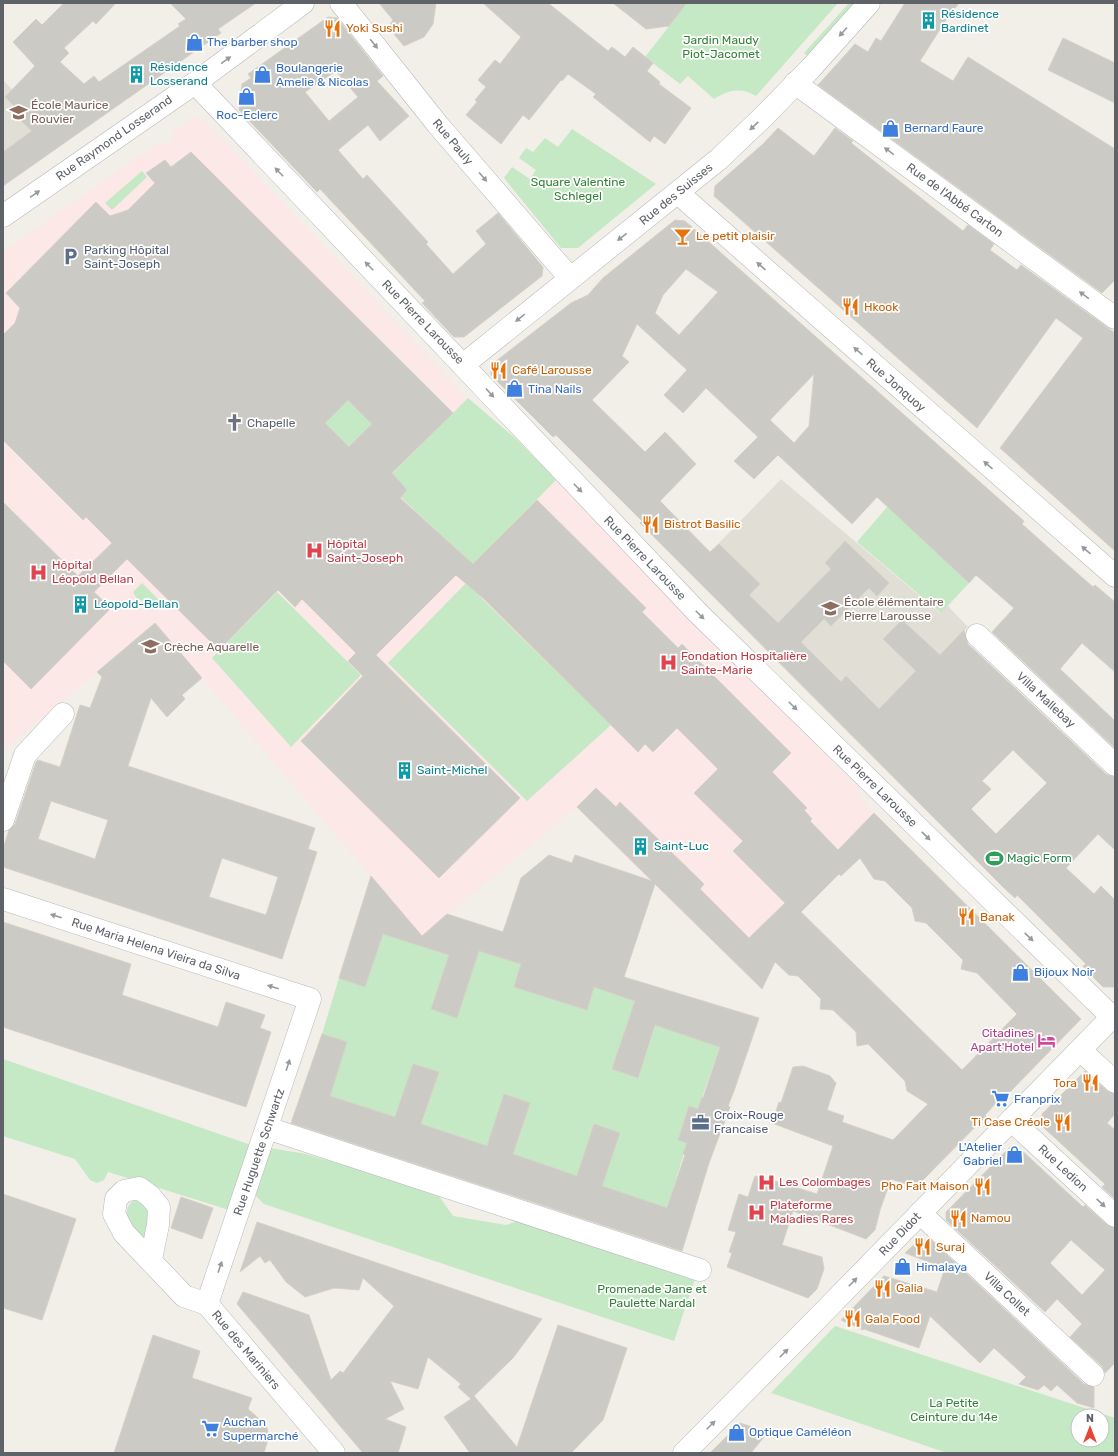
<svg xmlns="http://www.w3.org/2000/svg" width="1118" height="1456" font-family="Rubik,sans-serif">
<rect width="100%" height="100%" fill="#f1efe8"/>
<g fill="#e1ded6">
<polygon points="3,80 64,143 3,186"/>
<polygon points="781,479 940,613 948,606 968,627 955,639 943,658 936,651 852,736 690,573"/>
</g>
<polygon fill="#fce8e6" points="194,118 203,119 468,398 515,438 540,463 858,788 857,793 874,813 729,957 673,904 577,807 422,936 155,623 3,751 3,252 155,145 176,141 171,133"/>
<g fill="#c5e8c5" fill-rule="evenodd">
<path d="M687 3H838L756 96C741 87 728 90 714 99L688 76 680 84 645 57Z"/>
<polygon points="849,3 860,3 810,58 804,53"/>
<polygon points="572,129 656,184 578,248 561,248 504,178 512,167 530,179 536,170 519,158 526,148 533,152 545,138 558,147"/>
<polygon points="142,171 147,177 112,210 105,203"/>
<polygon points="468,398 515,438 556,480 473,564 384,482"/>
<polygon points="348,400 372,424 349,447 325,423"/>
<polygon points="888,506 969,583 941,613 857,542"/>
<polygon points="142,583 165,606 137,599 133,592"/>
<polygon points="466,583 611,725 527,801 388,663"/>
<polygon points="277,592 361,675 291,747 212,658"/>
<polygon points="383,933 449,955 431,1008 457,1017 479,951 521,964 514,987 587,1010 594,987 635,1001 612,1069 638,1078 656,1024 720,1046 698,1109 689,1107 678,1139 687,1143 664,1219 602,1186 620,1133 577,1176 525,1158 512,1158 530,1103 504,1095 486,1149 421,1126 439,1072 413,1064 395,1117 329,1097 347,1043 322,1034 339,978 365,987"/>
<polygon points="3,1059 251,1145 229,1210 108,1172 104,1180 97,1183 90,1180 75,1159 3,1136"/>
<polygon points="270,1148 306,1154 436,1192 453,1216 506,1225 527,1218 605,1245 636,1262 658,1261 696,1276 674,1341 264,1204 255,1195"/>
<path d="M134 1200 140 1201 150 1212 144 1239C134 1228 117 1213 134 1200Z"/>
<path d="M835 1326 1115 1418V1453H947L771 1393ZM1078 1416H1102V1440H1078Z"/>
</g>
<g fill="#cccac5" stroke="#d6d1c6" fill-rule="evenodd">
<polygon points="64,3 116,3 96,24 93,21 64,48 69,53 60,62 84,84 94,76 99,82 180,26 178,24 186,19 170,3 256,3 218,29 221,33 3,186 3,152 32,131 16,116 20,112 5,97 35,66 13,42 36,19 42,25"/>
<polygon points="379,3 436,3 433,24 424,37 404,46 388,27 393,20"/>
<polygon points="483,3 548,3 608,51 612,47 625,57 633,47 653,63 647,71 660,82 659,84 691,108 665,144 654,136 650,142 593,97 596,94 568,74 562,81 561,80 529,120 523,115 501,144 466,115 477,102 475,100 486,87 478,80 495,60 500,64 521,37"/>
<polygon points="613,3 687,3 669,26 646,29"/>
<polygon points="905,3 959,3 944,23 920,61 953,81 968,57 1115,149 1115,280 1102,293 818,85 855,44 868,52 876,38 881,41"/>
<path d="M328 17 337 18 383 76 377 81 409 116 380 141 368 125 338 150 363 179 367 175 428 242 426 244 453 274 486 244 476 231 498 213 543 267 542 276 464 337H454L422 303 425 301 320 189 317 192 239 110 242 84 251 78 248 74ZM336 71 358 97 329 121 305 92Z"/>
<polygon points="1063,38 1115,63 1115,103 1048,70"/>
<polygon points="778,128 814,156 835,128 853,141 851,143 963,231 968,225 994,244 990,250 1017,270 1021,265 1115,333 1115,551 1000,448 1083,338 1056,318 977,428 714,196 715,186 763,144"/>
<path d="M191 152 453 413 392 473 407 490 400 498 473 564 537 500 646 608 642 612 678 648 682 644 791 753 772 772 807 808 804 810 812 819 810 821 838 850 874 813 1081 1019 1008 1094 1006 1092 985 1115 986 1116 916 1187 891 1179 880 1210 875 1230 866 1239 793 1211 782 1245 822 1257 824 1269 817 1289 808 1298 727 1267 732 1253 729 1252 736 1232 728 1230 739 1194 748 1197 755 1176 769 1180V1179L817 1194 833 1146 772 1123 779 1102 781 1103 793 1067 803 1066 830 1076 836 1083 827 1110 844 1116 842 1122 893 1140 928 1104 907 1091 905 1081 868 1044 857 1046 856 1032 833 1010 820 1009 821 999 798 976 789 975 775 962 762 989 655 884 624 977 759 1018 734 1091 728 1106 730 1107 709 1163 682 1251 291 1123 322 1034 347 1042 330 1096 395 1117 413 1064 439 1072 421 1124 487 1146 504 1094 530 1103 513 1154 577 1176 594 1124 620 1133 602 1186 667 1208 685 1155 683 1154 687 1143 678 1140 689 1106 698 1109 702 1097 703 1098 720 1047 655 1025 638 1078 612 1069 635 1001 594 987 587 1010 514 987 521 964 479 951 457 1018 431 1009 449 955 383 934 365 987 339 978 371 876 422 936 447 914 503 932 521 878 549 855 572 863 575 855 652 881 577 807 596 788 616 807 620 802 704 884 700 889 749 938 785 903 733 851 743 841 694 793 718 769 677 728 653 752 645 744 638 752 485 600 456 575 376 655 520 798 439 878 301 741 363 676 348 661 356 653 302 599 295 607 278 590 219 650 127 559 94 592 111 608 31 689 3 661V502L78 576 112 543 86 517 83 520 3 440V335L15 323 20 308 6 293 96 202 110 216 128 210 155 183 146 173 165 160 171 167ZM348 400 372 424 349 447 325 423ZM860 858 874 879 885 881 912 908 915 921 926 923 963 960 961 969 977 973 1017 1014 962 1070 801 912 839 874 841 876Z"/>
<path d="M675 220 685 221 693 228 1024 521 1022 524 1060 558 1093 587 1095 585 1115 602V672L1082 643 1060 669 1115 721V748L992 632 1014 608 976 575 969 583 877 497 852 524 778 455 754 479 734 461 758 437 706 388 683 413 664 395 687 370 637 324 622 356 629 362 592 400 645 452 665 432 696 464 660 501 710 552 719 544 760 584 749 595 778 623 831 569 825 563 845 541 889 583 877 596 869 588 831 626 824 619 801 642 841 682 846 676 879 709 916 671 883 639 902 620 940 655 964 630 968 644 1106 774 1115 777V850L1098 834 1066 868 1094 894 1101 886 1115 900V987H1103L1093 977 1083 966 1086 964 1017 895 1015 898 1004 888 640 523 642 521 556 435 553 437 491 375V365L571 303 588 295 603 278ZM686 269 718 292 679 335 655 313 663 295ZM814 374 809 426 794 443 770 420ZM1013 750 1047 783 996 834 971 809 991 789 982 781Z"/>
<path d="M155 623 202 678 182 695 185 699 167 717 151 698 128 766 315 828 308 849 317 852 282 959 3 867V849L9 830 15 824 36 762 38 760 60 767 80 705 90 708 102 677 97 672ZM51 801 108 820 95 859 38 839ZM222 858 278 877 266 915 209 897Z"/>
<polygon points="3,922 131,964 122,995 218,1027 226,1002 265,1015 260,1028 271,1032 246,1107 3,1027"/>
<polygon points="1085,1071 1107,1091 1115,1094 1115,1114 1107,1123 1115,1130 1115,1199 1102,1187 1105,1184 1043,1127 1042,1114"/>
<path d="M1010 1147H1018L1083 1207 1085 1205 1107 1225 1115 1228V1363L1105 1373 1102 1366 1070 1337 1082 1324 1057 1299 1045 1312 946 1220V1212ZM1071 1240 1105 1270 1082 1295 1050 1263Z"/>
<polygon points="3,1194 76,1219 42,1320 3,1308"/>
<polygon points="181,1197 213,1208 202,1239 171,1228"/>
<polygon points="257,1222 542,1319 513,1358 474,1396 517,1447 558,1325 627,1348 603,1420 571,1453 470,1453 444,1417 471,1399 458,1387 461,1384 428,1357 418,1389 390,1381 404,1409 385,1419 406,1427 398,1453 363,1453 237,1304 243,1292 309,1315 331,1380 340,1371 343,1373 394,1306 363,1278 359,1290 334,1288 305,1297 286,1282 270,1260 265,1263 260,1256 240,1272"/>
<polygon points="919,1240 931,1240 1084,1384 1094,1387 1094,1408 1077,1403 1057,1385 1051,1391 1044,1385 1038,1390 1019,1384 1026,1377 994,1348 980,1363 930,1316 919,1348 864,1329 863,1330 841,1320 884,1276 937,1292 945,1268 905,1253"/>
<polygon points="153,1335 200,1351 192,1378 252,1398 248,1409 266,1425 269,1436 264,1453 114,1453"/>
<polygon points="740,1423 768,1432 751,1453 710,1453"/>
</g>
<g fill="none" stroke-linecap="round" stroke-linejoin="round">
<defs>
<g id="minor">
<polyline points="341,3 438,125 570,278"/>
<polyline points="195,83 698,613 1112,1017"/>
<polyline points="795,83 1115,318"/>
<polyline points="678,193 1115,576"/>
<polyline points="463,365 719,159 763,117 811,68 869,3"/>
<polyline points="977,635 1115,765"/>
<polyline points="3,820 25,755 63,714"/>
<polyline points="3,899 310,999 207,1304"/>
<polyline points="1080,1050 1115,1082"/>
<polyline points="1011,1120 1115,1216"/>
<polyline points="267,1128 700,1270"/>
<polyline points="920,1213 1093,1375"/>
<polyline points="151,1259 158,1225 159,1207 150,1196 139,1188 124,1191 116,1199 114,1214 124,1233 184,1296 207,1304 334,1453"/>
</g>
<g id="tertiary">
<polyline points="3,216 195,83 303,3"/>
<polyline points="684,1453 810,1326 1115,1014"/>
</g>
</defs>
<use href="#minor" stroke="#b5b8bc" stroke-width="23"/>
<use href="#tertiary" stroke="#b5b8bc" stroke-width="23"/>
<use href="#minor" stroke="#fff" stroke-width="22"/>
<use href="#tertiary" stroke="#fff" stroke-width="22"/>
</g>
<defs><path id="oneway-solid" d="M-6-.8H1V-3.2L6.5 0L1 3.2V.8H-6Z"/></defs>
<g fill="#979a9d">
<use href="#oneway-solid" transform="translate(843 32) rotate(132)"/>
<use href="#oneway-solid" transform="translate(374 44) rotate(51)"/>
<use href="#oneway-solid" transform="translate(226 60) rotate(-36)"/>
<use href="#oneway-solid" transform="translate(754 126) rotate(137)"/>
<use href="#oneway-solid" transform="translate(889 151) rotate(-144)"/>
<use href="#oneway-solid" transform="translate(279 172) rotate(-134)"/>
<use href="#oneway-solid" transform="translate(483 177) rotate(49)"/>
<use href="#oneway-solid" transform="translate(35 194) rotate(-35)"/>
<use href="#oneway-solid" transform="translate(622 237) rotate(142)"/>
<use href="#oneway-solid" transform="translate(369 266) rotate(-134)"/>
<use href="#oneway-solid" transform="translate(761 266) rotate(-139)"/>
<use href="#oneway-solid" transform="translate(1084 295) rotate(-144)"/>
<use href="#oneway-solid" transform="translate(520 318) rotate(141)"/>
<use href="#oneway-solid" transform="translate(858 351) rotate(-139)"/>
<use href="#oneway-solid" transform="translate(490 393) rotate(48)"/>
<use href="#oneway-solid" transform="translate(988 465) rotate(-139)"/>
<use href="#oneway-solid" transform="translate(578 488) rotate(46)"/>
<use href="#oneway-solid" transform="translate(1086 550) rotate(-139)"/>
<use href="#oneway-solid" transform="translate(700 615) rotate(45)"/>
<use href="#oneway-solid" transform="translate(793 706) rotate(45)"/>
<use href="#oneway-solid" transform="translate(926 836) rotate(44)"/>
<use href="#oneway-solid" transform="translate(56 916) rotate(-162)"/>
<use href="#oneway-solid" transform="translate(1029 937) rotate(44)"/>
<use href="#oneway-solid" transform="translate(273 987) rotate(-162)"/>
<use href="#oneway-solid" transform="translate(288 1065) rotate(-72)"/>
<use href="#oneway-solid" transform="translate(1101 1203) rotate(43)"/>
<use href="#oneway-solid" transform="translate(220 1267) rotate(-71)"/>
<use href="#oneway-solid" transform="translate(853 1282) rotate(-46)"/>
<use href="#oneway-solid" transform="translate(784 1353) rotate(-45)"/>
<use href="#oneway-solid" transform="translate(711 1425) rotate(-45)"/>
</g>
<defs>
<symbol id="building-bare" viewBox="-9 -9 18 18"><path d="M-4-6H4V6H1V3H-1V6H-4ZM-2.5-4.3h1.7v1.8h-1.7ZM.8-4.3h1.7v1.8H.8ZM-2.5-1h1.7V.8h-1.7ZM.8-1h1.7V.8H.8Z" fill="#0f9aa8" stroke="#fff" stroke-width="2.5" paint-order="stroke"/></symbol>
<symbol id="restaurant-bare" viewBox="-9 -9 18 18"><path d="M-5-6h1v4h1v-4h1v4h1v-4h1v5L-1.5 .5V6h-2V.5L-5-1ZM5-6V6H3V1.5H1.5Q1.5-4 5-6Z" fill="#e8710a" stroke="#fff" stroke-width="2.5" paint-order="stroke"/></symbol>
<symbol id="shop-bare" viewBox="-9 -9 18 18"><path d="M-5-2.5h2.3a2.7 3.5 0 0 1 5.4 0H5L5.5 6h-11ZM-1.5-2.5h3a1.5 2.3 0 0 0-3 0Z" fill="#3f7fe0" stroke="#fff" stroke-width="2.5" paint-order="stroke"/></symbol>
<symbol id="school-bare" viewBox="-9 -9 18 18"><path d="M0-5L7-2L0 1L-7-2ZM-4 1L0 2.5L4 1V4Q0 6-4 4Z" fill="#8d6e63" stroke="#fff" stroke-width="2.5" paint-order="stroke"/></symbol>
<symbol id="bar-bare" viewBox="-9 -9 18 18"><path d="M-6-5H6L.8 .8V4.5H3.5V6h-7V4.5H-.8V.8Z" fill="#e8710a" stroke="#fff" stroke-width="2.5" paint-order="stroke"/></symbol>
<symbol id="parking-bare" viewBox="-9 -9 18 18"><path d="M-3.5-5.5H1a3.5 3.5 0 0 1 0 7H-1V5.5H-3.5ZM-1-3.4V-.6H.8a1.4 1.4 0 0 0 0-2.8Z" fill="#5c6f8a" stroke="#fff" stroke-width="2.5" paint-order="stroke"/></symbol>
<symbol id="church-bare" viewBox="-9 -9 18 18"><path d="M-1.2-6h2.4v3.5h3.3v2.4h-3.3V6h-2.4V-.1h-3.3v-2.4h3.3Z" fill="#6b7280" stroke="#fff" stroke-width="2.5" paint-order="stroke"/></symbol>
<symbol id="hospital-bare" viewBox="-9 -9 18 18"><path d="M-5-5h3v3.5h4V-5h3V5h-3V1.5h-4V5h-3Z" fill="#e0444e" stroke="#fff" stroke-width="2.5" paint-order="stroke"/></symbol>
<symbol id="stadium-bare" viewBox="-9 -9 18 18"><path d="M0-5a6.5 5 0 1 0 0 10a6.5 5 0 1 0 0-10ZM-3.5-1.8h7v3.6h-7Z" fill="#2e9e5b" stroke="#fff" stroke-width="2.5" paint-order="stroke"/></symbol>
<symbol id="hotel-bare" viewBox="-9 -9 18 18"><path d="M-6-4.5h1.5V1H6V5H4.5V3h-9V5H-6ZM-4 0a1.8 1.8 0 1 1 3.6 0ZM.5 0V-2.5h3Q6-2.5 6 0Z" fill="#d1479c" stroke="#fff" stroke-width="2.5" paint-order="stroke"/></symbol>
<symbol id="supermarket-bare" viewBox="-9 -9 18 18"><path d="M-6-5.5h2.5l.6 2H6L4.5 2H-2.5L-4.4-4H-6ZM-1.5 3.2a1.3 1.3 0 1 0 .1 0ZM3 3.2a1.3 1.3 0 1 0 .1 0Z" fill="#3f7fe0" stroke="#fff" stroke-width="2.5" paint-order="stroke"/></symbol>
<symbol id="office-bare" viewBox="-9 -9 18 18"><path d="M-6-3h4V-5.5h4V-3h4V5H-6ZM-1-4.5V-3h2v-1.5ZM-6 0V1H6V0Z" fill="#5c6f8a" stroke="#fff" stroke-width="2.5" paint-order="stroke"/></symbol>
</defs>
<g fill-rule="evenodd">
<use href="#building-bare" x="916" y="8" width="25" height="25"/>
<use href="#restaurant-bare" x="320" y="16" width="25" height="25"/>
<use href="#shop-bare" x="182" y="30" width="25" height="25"/>
<use href="#building-bare" x="124" y="62" width="25" height="25"/>
<use href="#shop-bare" x="250" y="62" width="25" height="25"/>
<use href="#shop-bare" x="234" y="84" width="25" height="25"/>
<use href="#school-bare" x="6" y="100" width="25" height="25"/>
<use href="#shop-bare" x="878" y="116" width="25" height="25"/>
<use href="#bar-bare" x="670" y="224" width="25" height="25"/>
<use href="#parking-bare" x="58" y="244" width="25" height="25"/>
<use href="#restaurant-bare" x="838" y="294" width="25" height="25"/>
<use href="#restaurant-bare" x="486" y="358" width="25" height="25"/>
<use href="#shop-bare" x="502" y="376" width="25" height="25"/>
<use href="#church-bare" x="222" y="410" width="25" height="25"/>
<use href="#restaurant-bare" x="638" y="512" width="25" height="25"/>
<use href="#hospital-bare" x="302" y="538" width="25" height="25"/>
<use href="#hospital-bare" x="26" y="560" width="25" height="25"/>
<use href="#building-bare" x="68" y="592" width="25" height="25"/>
<use href="#school-bare" x="818" y="596" width="25" height="25"/>
<use href="#school-bare" x="138" y="634" width="25" height="25"/>
<use href="#hospital-bare" x="656" y="650" width="25" height="25"/>
<use href="#building-bare" x="392" y="758" width="25" height="25"/>
<use href="#building-bare" x="628" y="834" width="25" height="25"/>
<use href="#stadium-bare" x="982" y="846" width="25" height="25"/>
<use href="#restaurant-bare" x="954" y="904" width="25" height="25"/>
<use href="#shop-bare" x="1008" y="960" width="25" height="25"/>
<use href="#hotel-bare" x="1034" y="1028" width="25" height="25"/>
<use href="#restaurant-bare" x="1078" y="1070" width="25" height="25"/>
<use href="#supermarket-bare" x="988" y="1086" width="25" height="25"/>
<use href="#office-bare" x="688" y="1110" width="25" height="25"/>
<use href="#restaurant-bare" x="1050" y="1110" width="25" height="25"/>
<use href="#shop-bare" x="1002" y="1142" width="25" height="25"/>
<use href="#hospital-bare" x="754" y="1170" width="25" height="25"/>
<use href="#restaurant-bare" x="970" y="1174" width="25" height="25"/>
<use href="#hospital-bare" x="744" y="1200" width="25" height="25"/>
<use href="#restaurant-bare" x="946" y="1206" width="25" height="25"/>
<use href="#restaurant-bare" x="910" y="1234" width="25" height="25"/>
<use href="#shop-bare" x="890" y="1254" width="25" height="25"/>
<use href="#restaurant-bare" x="870" y="1276" width="25" height="25"/>
<use href="#restaurant-bare" x="840" y="1306" width="25" height="25"/>
<use href="#supermarket-bare" x="198" y="1416" width="25" height="25"/>
<use href="#shop-bare" x="724" y="1420" width="25" height="25"/>
</g>
<g text-anchor="middle" dominant-baseline="central" stroke-width="3.5" stroke-linejoin="round" paint-order="stroke">
<g font-size="12" fill="#0d838f" stroke="#fff" text-anchor="start">
<text x="941" y="14">Résidence<tspan x="941" dy="14">Bardinet</tspan></text>
<text x="150" y="67">Résidence<tspan x="150" dy="14">Losserand</tspan></text>
<text x="94" y="604">Léopold-Bellan</text>
<text x="417" y="770">Saint-Michel</text>
<text x="654" y="846">Saint-Luc</text>
</g>
<g font-size="12" fill="#c56008" stroke="#fff" text-anchor="start">
<text x="346" y="28">Yoki Sushi</text>
<text x="696" y="236">Le petit plaisir</text>
<text x="864" y="307">Hkook</text>
<text x="512" y="370">Café Larousse</text>
<text x="664" y="524">Bistrot Basilic</text>
<text x="980" y="917">Banak</text>
<text x="1077" y="1083" text-anchor="end">Tora</text>
<text x="1050" y="1122" text-anchor="end">Ti Case Créole</text>
<text x="969" y="1186" text-anchor="end">Pho Fait Maison</text>
<text x="971" y="1218">Namou</text>
<text x="936" y="1247">Suraj</text>
<text x="896" y="1288">Galia</text>
<text x="865" y="1319">Gala Food</text>
</g>
<g font-size="12" fill="#348238" stroke="#fff">
<text x="721" y="40">Jardin Maudy<tspan x="721" dy="14">Piot-Jacomet</tspan></text>
<text x="578" y="182">Square Valentine<tspan x="578" dy="14">Schlegel</tspan></text>
<text x="652" y="1289">Promenade Jane et<tspan x="652" dy="14">Paulette Nardal</tspan></text>
<text x="954" y="1403">La Petite<tspan x="954" dy="14">Ceinture du 14e</tspan></text>
</g>
<g font-size="12" fill="#366cbe" stroke="#fff" text-anchor="start">
<text x="207" y="42">The barber shop</text>
<text x="276" y="68">Boulangerie<tspan x="276" dy="14">Amelie &amp; Nicolas</tspan></text>
<text x="247" y="115" text-anchor="middle">Roc-Eclerc</text>
<text x="904" y="128">Bernard Faure</text>
<text x="528" y="389">Tina Nails</text>
<text x="1034" y="972">Bijoux Noir</text>
<text x="1014" y="1099">Franprix</text>
<text x="1002" y="1147" text-anchor="end">L'Atelier<tspan x="1002" dy="14">Gabriel</tspan></text>
<text x="916" y="1267">Himalaya</text>
<text x="223" y="1422">Auchan<tspan x="223" dy="14">Supermarché</tspan></text>
<text x="749" y="1432">Optique Caméléon</text>
</g>
<g font-size="12" fill="#785e54" stroke="#fff" text-anchor="start">
<text x="31" y="105">École Maurice<tspan x="31" dy="14">Rouvier</tspan></text>
<text x="844" y="602">École élémentaire<tspan x="844" dy="14">Pierre Larousse</tspan></text>
<text x="164" y="647">Crèche Aquarelle</text>
</g>
<g font-size="12" fill="#5f6368" stroke="#fff">
<text transform="translate(114 138) rotate(-35)">Rue Raymond Losserand</text>
<text transform="translate(453 142) rotate(50)">Rue Pauly</text>
<text transform="translate(676 194) rotate(-39)">Rue des Suisses</text>
<text transform="translate(955 200) rotate(36)">Rue de l'Abbé Carton</text>
<text transform="translate(423 322) rotate(46)">Rue Pierre Larousse</text>
<text transform="translate(896 385) rotate(41)">Rue Jonquoy</text>
<text transform="translate(645 558) rotate(46)">Rue Pierre Larousse</text>
<text transform="translate(1046 700) rotate(43)">Villa Mallebay</text>
<text transform="translate(875 786) rotate(44)">Rue Pierre Larousse</text>
<text transform="translate(156 949) rotate(18)">Rue Maria Helena Vieira da Silva</text>
<text transform="translate(259 1152) rotate(-71)">Rue Huguette Schwartz</text>
<text transform="translate(1063 1168) rotate(43)">Rue Ledion</text>
<text transform="translate(900 1234) rotate(-46)">Rue Didot</text>
<text transform="translate(1007 1294) rotate(43)">Villa Collet</text>
<text transform="translate(246 1350) rotate(50)">Rue des Mariniers</text>
</g>
<g font-size="12" fill="#4e5e75" stroke="#fff" text-anchor="start">
<text x="84" y="250">Parking Hôpital<tspan x="84" dy="14">Saint-Joseph</tspan></text>
<text x="714" y="1115">Croix-Rouge<tspan x="714" dy="14">Francaise</tspan></text>
</g>
<g font-size="12" fill="#5b616d" stroke="#fff" text-anchor="start">
<text x="247" y="423">Chapelle</text>
</g>
<g font-size="12" fill="#be3a42" stroke="#fff" text-anchor="start">
<text x="327" y="544">Hôpital<tspan x="327" dy="14">Saint-Joseph</tspan></text>
<text x="52" y="565">Hôpital<tspan x="52" dy="14">Léopold Bellan</tspan></text>
<text x="681" y="656">Fondation Hospitalière<tspan x="681" dy="14">Sainte-Marie</tspan></text>
<text x="779" y="1182">Les Colombages</text>
<text x="770" y="1205">Plateforme<tspan x="770" dy="14">Maladies Rares</tspan></text>
</g>
<g font-size="12" fill="#27864d" stroke="#fff" text-anchor="start">
<text x="1007" y="858">Magic Form</text>
</g>
<g font-size="12" fill="#b23c85" stroke="#fff" text-anchor="end">
<text x="1034" y="1033">Citadines<tspan x="1034" dy="14">Apart'Hotel</tspan></text>
</g>
</g>
<rect width="1118" height="1456" fill="none" stroke="#5f6368" stroke-width="8"/>
<g transform="translate(1090 1428)"><circle r="19" fill="#ffffff" stroke="#bfc1c3"/>
<path d="M0-3L7 15L0 10L-7 15Z" fill="#ea4335"/>
<text y="-6" font-size="11" font-weight="bold" text-anchor="middle" fill="#5f6368">N</text>
</g>
</svg>
